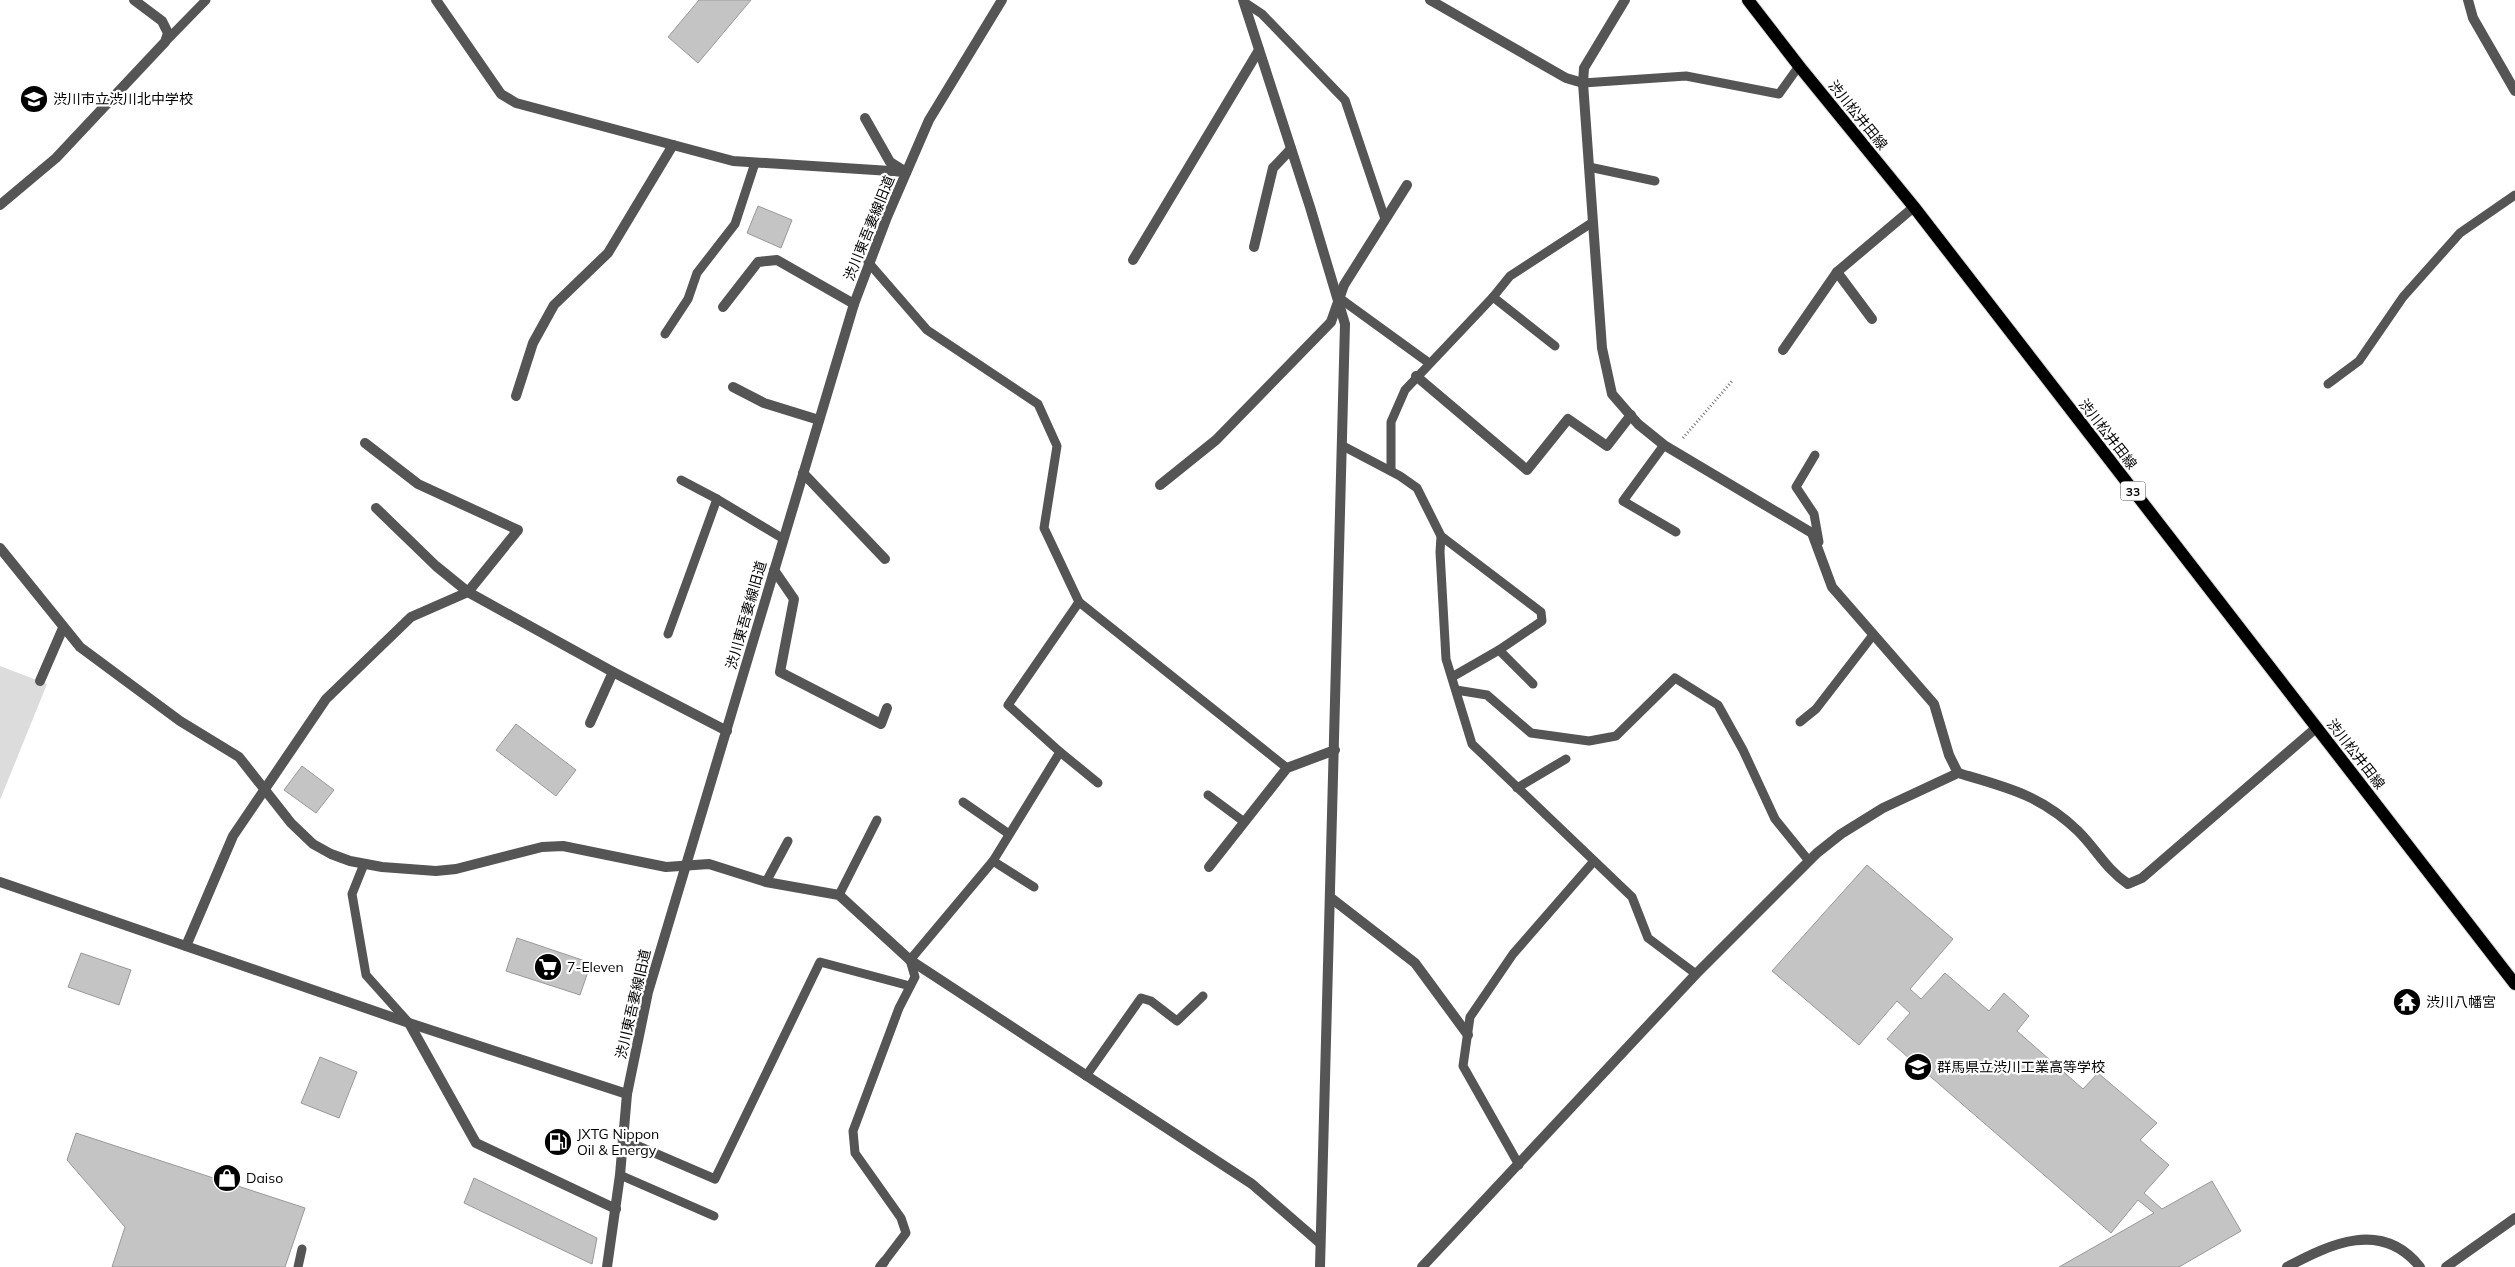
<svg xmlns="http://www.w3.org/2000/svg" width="2515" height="1267" font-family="Mulish,'Noto Sans JP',sans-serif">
<rect width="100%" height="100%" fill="#fff"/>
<polygon fill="#dcdcdc" points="0,666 47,684 0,800"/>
<g fill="#c4c4c4" stroke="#999">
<polygon points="699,0 751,0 698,63 668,37"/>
<polygon points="758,206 792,220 781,248 747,233"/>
<polygon points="516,724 576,770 556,796 496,750"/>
<polygon points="302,766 334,790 316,813 284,790"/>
<polygon points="1867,865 1953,939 1910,989 1921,999 1945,973 1989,1011 2004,993 2029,1016 2017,1031 2083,1089 2098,1073 2157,1123 2140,1140 2169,1165 2144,1193 2162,1209 2212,1181 2241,1231 2179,1267 2059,1267 2154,1213 2138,1200 2111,1233 1887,1039 1910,1013 1897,1001 1859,1045 1772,971"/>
<polygon points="517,938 591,963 580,995 506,971"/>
<polygon points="81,953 131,970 119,1005 68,987"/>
<polygon points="320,1057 357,1072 339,1118 301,1103"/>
<polygon points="76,1133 305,1208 285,1267 112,1267 125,1227 67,1160"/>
<polygon points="474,1178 597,1238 592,1264 464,1203"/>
</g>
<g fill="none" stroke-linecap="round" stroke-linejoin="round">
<defs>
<polyline id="primary" points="1748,0 1799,66 1914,207 2515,984"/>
</defs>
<use href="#primary" stroke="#dbdbdb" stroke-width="14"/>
<polyline stroke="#777" stroke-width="3" stroke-dasharray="1 2.5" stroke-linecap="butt" points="1683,438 1733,380"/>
<g stroke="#555" stroke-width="9">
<polyline points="1244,0 1244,2 1262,14 1345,100 1385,219"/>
<polyline points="165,42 206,0"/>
<polyline points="1583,83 1686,76 1779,94 1799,66"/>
<polyline points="1589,167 1655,181"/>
<polyline points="868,262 927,330 1038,404 1057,446 1044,528 1079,602 1287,768"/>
<polyline points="1338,297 1429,363"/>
<polyline points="1493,297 1555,346"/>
<polyline points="665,334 688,299 697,273 735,224 755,163"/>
<polyline points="2328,384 2359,361 2403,297 2460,233 2515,195"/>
<polyline points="1664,445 1623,501 1676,532"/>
<polyline points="1343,446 1400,476 1417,488 1441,536 1440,552 1446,659 1472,744 1632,897 1648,938 1696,974"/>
<polyline points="1815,455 1796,487 1814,514 1819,542"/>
<polyline points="1391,471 1391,422 1405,390 1493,297 1510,276 1593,222"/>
<polyline points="717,499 782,538"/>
<polyline points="1441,536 1541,612 1542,621 1499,650 1452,677"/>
<polyline points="668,634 717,499 681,480"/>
<polyline points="1499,650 1533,684"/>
<polyline points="1456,690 1487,695 1531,733 1589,741 1616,736 1675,678 1718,705 1743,750 1775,819 1809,861"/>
<polyline points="1800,722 1816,709 1873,635"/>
<polyline points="1060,752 1098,783"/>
<polyline points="1517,788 1566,759"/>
<polyline points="1208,795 1243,821"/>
<polyline points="963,802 1009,834"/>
<polyline points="993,861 1034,887"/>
<polyline points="364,864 352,894 366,975 409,1023"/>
<polyline points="766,882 788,841"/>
<polyline points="839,895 877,820"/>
<polyline points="1086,1076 1141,998 1151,1001 1177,1021 1203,996"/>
<polyline points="622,1139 715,1179 820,962 910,986"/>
<polyline points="1519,1165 1463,1066 1470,1017 1513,954 1594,861"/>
<polyline points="620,1175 714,1216"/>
<polyline points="884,1262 906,1233 901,1218 855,1153 853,1131 899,1008 915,977 910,960 993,861 1060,752 1008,705 1079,602"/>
<polyline points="298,1267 302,1249"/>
</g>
<g stroke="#555" stroke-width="10">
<polyline points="436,0 501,94 516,103 733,161 906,172"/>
<polyline points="1243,0 1310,207 1345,324 1320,1267"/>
<polyline points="1430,0 1566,78 1583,83"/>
<polyline points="1625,0 1584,68 1583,83 1602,348 1612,394 1638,424 1664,445 1812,533 1832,587 1934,704 1949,755 1958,773"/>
<polyline points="2468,0 2473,18 2515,91"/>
<polyline points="865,118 890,162 906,172"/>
<polyline points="0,205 56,158 165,42 168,33 162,21 134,0"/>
<polyline points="1254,247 1273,168 1291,149"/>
<polyline points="1133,260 1259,50"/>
<polyline points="1837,272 1914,207"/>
<polyline points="723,307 758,262 777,260 854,304"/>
<polyline points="1783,350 1837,272 1872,319"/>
<polyline points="1416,376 1527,470 1568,419 1607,446 1631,415"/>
<polyline points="733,387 764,403 819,420"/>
<polyline points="516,396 533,343 554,305 608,253 673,145"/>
<polyline points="803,473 885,559"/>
<polyline points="1160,485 1216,440 1331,322 1344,285 1407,185"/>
<polyline points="376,508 436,566 468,592 613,672 727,731"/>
<polyline points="0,548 80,647 180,721 239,757 291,823 313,844 331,854 350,861 382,867 436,871 456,869 542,847 563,846 666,867 709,864 766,882 839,895 910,960 1252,1184 1320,1243"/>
<polyline points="774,570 794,599 780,672 881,724 887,708"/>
<polyline points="40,681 63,628"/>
<polyline points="590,723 613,672"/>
<polyline points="1209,867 1287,768 1335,750"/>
<polyline points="1331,898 1415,963 1468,1035"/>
<polyline points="186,946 233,836 326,699 411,617 468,592 518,530 418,484 365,443"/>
<polyline points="409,1023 476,1143 616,1209"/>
<polyline points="880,1267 884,1262"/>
<path d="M1422 1267 1696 974 1817 853 1841 834 1883 808 1958 773C2006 787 2041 795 2078 831 2097 850 2106 869 2128 884L2142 878 2316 728"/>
<path d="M2287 1267C2330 1244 2382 1219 2420 1267"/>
<polyline points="2446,1267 2515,1218"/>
</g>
<g stroke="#555" stroke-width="10">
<polyline points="0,882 409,1023 627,1094"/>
<polyline points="607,1267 620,1175 627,1094 648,992 854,304 887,217 929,120 1002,0"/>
</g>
<use href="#primary" stroke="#000" stroke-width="12"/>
</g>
<defs>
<symbol id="school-disc" viewBox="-11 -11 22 22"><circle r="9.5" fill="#000" stroke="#fff"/><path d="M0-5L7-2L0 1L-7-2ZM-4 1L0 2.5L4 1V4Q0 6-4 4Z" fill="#fff"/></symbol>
<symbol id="supermarket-disc" viewBox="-11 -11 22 22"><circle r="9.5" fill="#000" stroke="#fff"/><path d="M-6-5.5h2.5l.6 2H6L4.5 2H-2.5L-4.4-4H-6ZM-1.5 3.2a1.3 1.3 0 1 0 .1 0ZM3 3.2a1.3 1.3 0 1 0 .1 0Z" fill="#fff"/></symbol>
<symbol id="temple-disc" viewBox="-11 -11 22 22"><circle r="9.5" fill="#000" stroke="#fff"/><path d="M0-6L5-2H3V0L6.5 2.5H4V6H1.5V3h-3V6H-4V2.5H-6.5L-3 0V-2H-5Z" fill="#fff"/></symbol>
<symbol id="fuel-disc" viewBox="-11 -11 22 22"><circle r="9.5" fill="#000" stroke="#fff"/><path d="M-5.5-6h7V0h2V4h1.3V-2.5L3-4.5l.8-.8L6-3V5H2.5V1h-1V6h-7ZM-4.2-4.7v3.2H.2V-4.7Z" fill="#fff"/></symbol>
<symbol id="shop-disc" viewBox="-11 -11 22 22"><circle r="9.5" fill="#000" stroke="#fff"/><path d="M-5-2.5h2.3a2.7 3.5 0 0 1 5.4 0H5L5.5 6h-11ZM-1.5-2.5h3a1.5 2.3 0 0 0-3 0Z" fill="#fff"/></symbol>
</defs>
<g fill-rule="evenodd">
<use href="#school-disc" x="18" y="83" width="32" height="32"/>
<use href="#supermarket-disc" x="532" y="951" width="32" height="32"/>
<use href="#temple-disc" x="2391" y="986" width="32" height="32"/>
<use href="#school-disc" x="1902" y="1051" width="32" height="32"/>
<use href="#fuel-disc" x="542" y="1126" width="32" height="32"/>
<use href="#shop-disc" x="211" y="1162" width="32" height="32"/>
</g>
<g text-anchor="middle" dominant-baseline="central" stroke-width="4.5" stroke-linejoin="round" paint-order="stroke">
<rect fill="#fff" stroke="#4c4c4c" stroke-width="1" x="2120.5" y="481.5" width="25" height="19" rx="4"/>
<g font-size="12" font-weight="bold" fill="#000">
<text x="2133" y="491">33</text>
</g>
<g font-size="14" fill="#000" stroke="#fff" text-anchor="start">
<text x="53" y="99">渋川市立渋川北中学校</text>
<text x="567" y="967">7-Eleven</text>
<text x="2426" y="1002">渋川八幡宮</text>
<text x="1937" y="1067">群馬県立渋川工業高等学校</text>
<text x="577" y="1134">JXTG Nippon<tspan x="577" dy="16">Oil &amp; Energy</tspan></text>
<text x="246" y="1178">Daiso</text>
</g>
<g font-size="14" fill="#000" stroke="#fff">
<text transform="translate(1858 115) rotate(51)">渋川松井田線</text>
<text transform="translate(869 228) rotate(-68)">渋川東吾妻線旧道</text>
<text transform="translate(2108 434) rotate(52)">渋川松井田線</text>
<text transform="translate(746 615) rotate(-74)">渋川東吾妻線旧道</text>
<text transform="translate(2356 754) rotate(52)">渋川松井田線</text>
<text transform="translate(633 1004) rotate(-77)">渋川東吾妻線旧道</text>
</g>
</g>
</svg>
